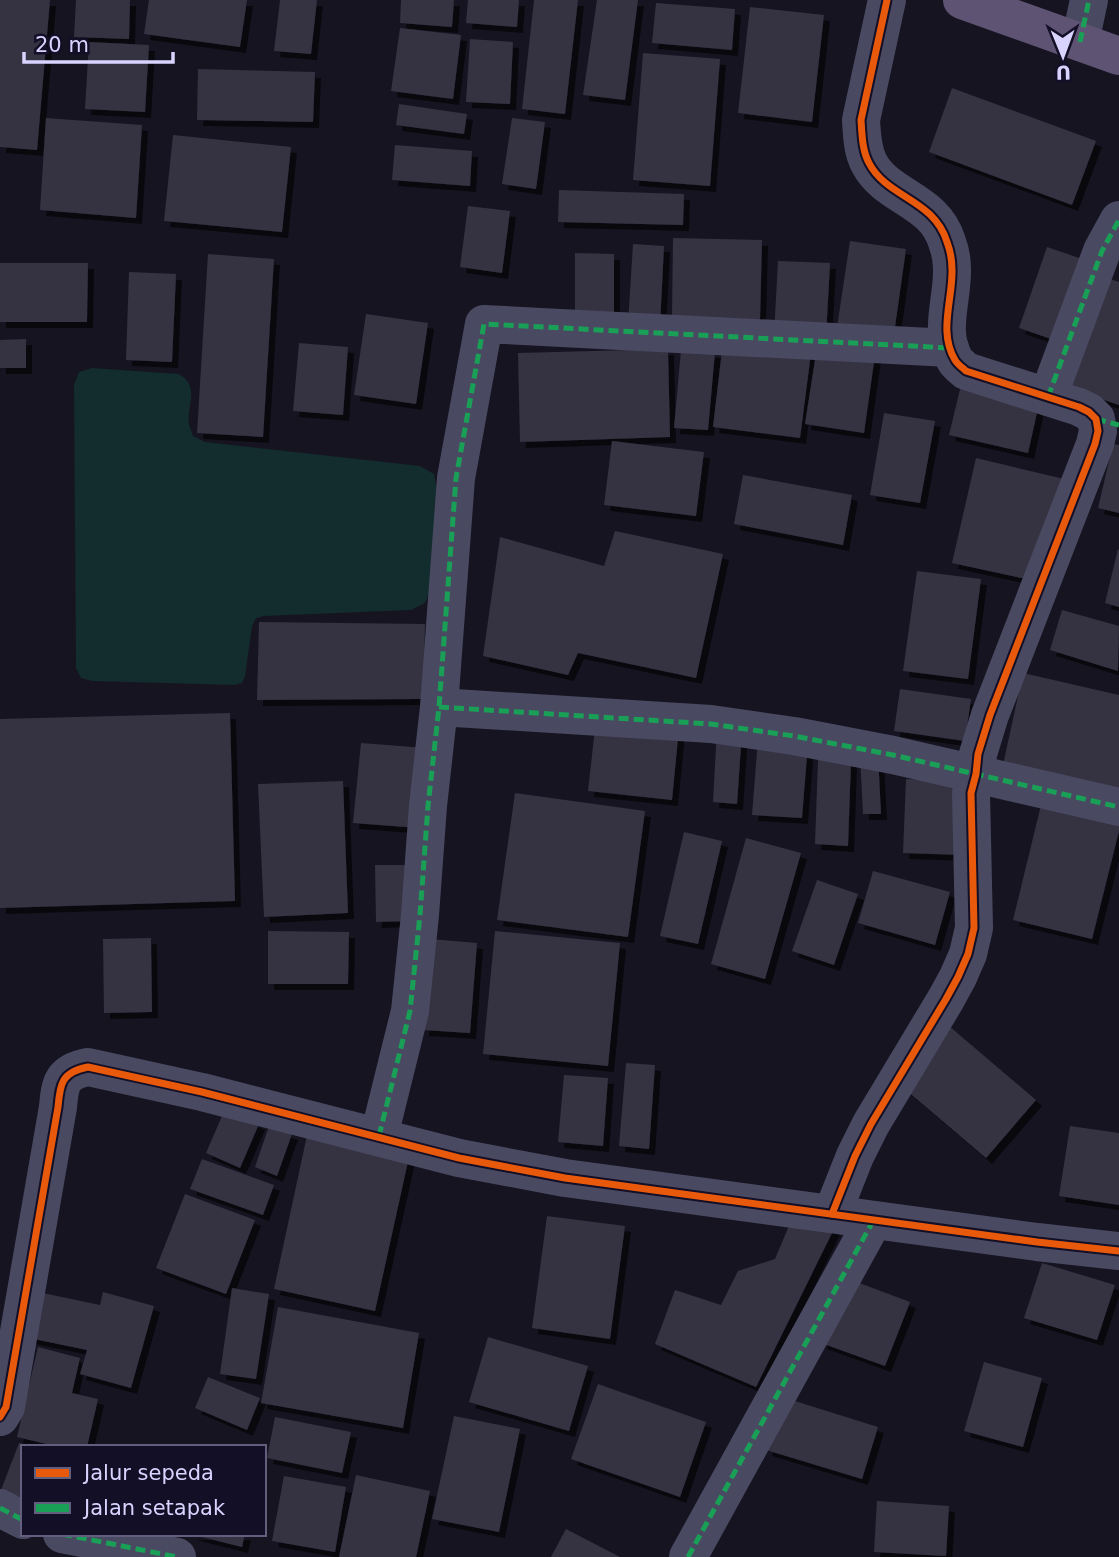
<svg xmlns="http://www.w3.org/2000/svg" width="1119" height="1557" font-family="'DejaVu Sans',sans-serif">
<defs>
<filter id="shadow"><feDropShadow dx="6" dy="6" stdDeviation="0" flood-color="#0009"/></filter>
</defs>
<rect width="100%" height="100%" fill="#161421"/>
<path fill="#132c2d" d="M92 368 179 374C201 387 186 405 189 424 190 428 192 432 193 436L205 442 420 466 434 474 437 490 431 590 425 603 411 610 264 616 256 618 252 626 245 676 242 683 235 685 92 681 81 678 76 668 74 385 79 372Z"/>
<g fill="#343243" filter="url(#shadow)">
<polygon points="0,0 50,0 37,150 0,147"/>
<polygon points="76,0 130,0 129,39 74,37"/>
<polygon points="149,0 247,0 240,47 144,34"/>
<polygon points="280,0 317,0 311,54 274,51"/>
<polygon points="401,0 454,0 452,27 400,23"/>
<polygon points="468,0 519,0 517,27 466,23"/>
<polygon points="534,0 578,0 565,114 522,109"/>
<polygon points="597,0 638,0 625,100 583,95"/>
<polygon points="656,3 735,9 732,50 652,43"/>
<polygon points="750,7 824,15 812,122 738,113"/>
<polygon points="400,28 461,35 453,99 391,91"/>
<polygon points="470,39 513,42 510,104 466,102"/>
<polygon points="89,42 149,45 145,112 85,109"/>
<polygon points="643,53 720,59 710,186 633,180"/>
<polygon points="198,69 315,72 313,122 197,120"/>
<polygon points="952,88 1096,141 1072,205 929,152"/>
<polygon points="399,104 467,114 464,134 396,125"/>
<polygon points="46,118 142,125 136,218 40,210"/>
<polygon points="512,118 545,122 536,189 502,184"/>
<polygon points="173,135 291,147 282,232 164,221"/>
<polygon points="395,145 472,151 470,186 392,180"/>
<polygon points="559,190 684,194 683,225 558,222"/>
<polygon points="468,206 510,211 502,273 460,267"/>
<polygon points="673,238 762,240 760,320 672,317"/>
<polygon points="850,241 906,249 893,341 836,334"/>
<polygon points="633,244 664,246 660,325 628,324"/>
<polygon points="1047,247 1082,259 1054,340 1019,328"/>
<polygon points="575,253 614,254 614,317 575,317"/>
<polygon points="208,254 274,259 263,437 197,433"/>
<polygon points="778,261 830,263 826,337 774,335"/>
<polygon points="0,263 88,263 87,322 0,322"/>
<polygon points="129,272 176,274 172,362 126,360"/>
<polygon points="1098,275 1119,282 1119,405 1062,386"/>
<polygon points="366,314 428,323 416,404 354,395"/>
<polygon points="26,339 26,368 0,368 0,340"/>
<polygon points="723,342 811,353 800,438 713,427"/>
<polygon points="299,343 348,347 343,415 293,411"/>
<polygon points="817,347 875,355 864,433 805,424"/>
<polygon points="668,349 670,437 520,442 518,353"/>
<polygon points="681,350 715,352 708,430 674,428"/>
<polygon points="962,381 1040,399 1028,453 949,435"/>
<polygon points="884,413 935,421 920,503 870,495"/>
<polygon points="612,441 704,452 696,516 604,505"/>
<polygon points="1113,444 1119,445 1119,513 1098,508"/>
<polygon points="976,458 1064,479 1040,582 952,563"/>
<polygon points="743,475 852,495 843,545 734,524"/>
<polygon points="615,531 723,554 696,678 578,653 568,675 483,656 500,537 604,566"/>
<polygon points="1118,549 1119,550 1119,607 1105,603"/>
<polygon points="917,571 981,579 968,679 903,671"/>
<polygon points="1062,610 1119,626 1118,671 1050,650"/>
<polygon points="259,622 425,624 423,699 257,700"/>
<polygon points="1023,673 1119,695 1119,792 1003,765"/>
<polygon points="900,689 971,699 965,741 894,731"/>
<polygon points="230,713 235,901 0,908 0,719"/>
<polygon points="596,719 679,728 672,800 588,791"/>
<polygon points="717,729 742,731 737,804 713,802"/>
<polygon points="758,739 808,743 802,818 752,815"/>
<polygon points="361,743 426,748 419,828 353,823"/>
<polygon points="878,755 881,814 863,814 860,756"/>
<polygon points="818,760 851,761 848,846 815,844"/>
<polygon points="906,779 966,782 963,855 903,853"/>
<polygon points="343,781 348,913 264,917 258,784"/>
<polygon points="515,793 645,811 628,937 497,920"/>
<polygon points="1042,801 1119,820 1119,831 1092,939 1013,920"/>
<polygon points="684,832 722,841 698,944 660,936"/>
<polygon points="746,838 801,853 765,979 711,964"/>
<polygon points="375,865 408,865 409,921 376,922"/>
<polygon points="873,871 950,892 935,945 858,923"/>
<polygon points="817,880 858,894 834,965 792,951"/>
<polygon points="268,931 349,932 348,984 268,984"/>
<polygon points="495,931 620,943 608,1066 483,1054"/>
<polygon points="151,938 152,1012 104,1013 103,939"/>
<polygon points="430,939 477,943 470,1033 423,1030"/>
<polygon points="949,1026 1036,1100 986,1158 899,1084"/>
<polygon points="626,1063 655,1065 649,1149 619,1146"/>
<polygon points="564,1075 608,1078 603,1146 558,1142"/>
<polygon points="225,1109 259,1124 240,1168 206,1153"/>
<polygon points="269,1126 292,1134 277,1176 255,1167"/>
<polygon points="309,1126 411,1148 375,1311 274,1289"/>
<polygon points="1070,1126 1119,1133 1119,1205 1059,1196"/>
<polygon points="202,1159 274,1185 263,1215 190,1189"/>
<polygon points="185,1194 255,1220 226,1294 156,1268"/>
<polygon points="794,1214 834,1229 756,1387 655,1344 675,1290 721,1305 738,1271 775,1259"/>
<polygon points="547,1216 625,1226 610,1339 532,1328"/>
<polygon points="1042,1263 1115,1285 1097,1340 1024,1318"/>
<polygon points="846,1278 910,1302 885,1366 821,1343"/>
<polygon points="232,1288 269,1294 256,1379 220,1374"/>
<polygon points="38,1292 100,1305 103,1292 154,1306 131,1388 80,1374 87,1350 29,1338"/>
<polygon points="278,1307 419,1333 403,1428 261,1403"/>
<polygon points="488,1337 588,1366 569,1431 469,1402"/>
<polygon points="38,1347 80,1358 72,1393 98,1399 87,1447 59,1447 17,1437"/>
<polygon points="984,1362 1042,1378 1023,1447 964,1431"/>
<polygon points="208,1377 260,1398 247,1430 195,1408"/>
<polygon points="598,1384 706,1422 680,1497 571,1459"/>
<polygon points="782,1397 878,1427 862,1479 766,1450"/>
<polygon points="454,1416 520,1429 499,1532 432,1519"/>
<polygon points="275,1417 351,1432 342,1473 267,1458"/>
<polygon points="19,1443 29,1446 23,1447 23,1498 1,1490"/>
<polygon points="356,1475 430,1491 416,1557 339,1557"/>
<polygon points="284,1476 346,1487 335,1552 272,1541"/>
<polygon points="877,1501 949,1506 946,1556 874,1552"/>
<polygon points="566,1529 620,1557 551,1557"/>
<polygon points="190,1534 245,1534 242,1547"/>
</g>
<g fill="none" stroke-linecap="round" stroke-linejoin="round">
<g stroke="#4a4962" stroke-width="38">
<polyline points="1080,42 1089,0"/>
<polyline points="1048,397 1102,251 1119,220"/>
<polyline points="439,707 711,724 794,736 893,755 1119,807"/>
<polyline points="379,1136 410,1011 420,915 428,806 439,707 456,478 484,324 950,348"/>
<path d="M832 1214 855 1156 871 1124 946 999 958 977 968 954 974 928 971 793 976 774 978 754 990 715 1095 444 1098 431 1096 419 1089 412 1079 407 966 371C963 368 957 364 955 360 938 332 953 299 952 269 952 261 950 250 947 242 934 199 887 198 869 163 862 150 862 134 861 120L887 0"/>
<path d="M0 1417 6 1407 58 1107C60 1083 62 1072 88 1067L202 1092 459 1158 565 1178 1037 1242 1119 1251"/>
<polyline points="0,1508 23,1520"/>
<polyline points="62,1534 177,1557"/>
<polyline points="688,1557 873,1221"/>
</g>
<polyline stroke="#5e5373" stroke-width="38" points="962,0 1119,56"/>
<g stroke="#1a9f57" stroke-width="5" stroke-dasharray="10 5" stroke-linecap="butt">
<polyline points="1080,42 1089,0"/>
<polyline points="1048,397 1102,251 1119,220"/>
<polyline points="1096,419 1119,425"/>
<polyline points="439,707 711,724 794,736 893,755 1119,807"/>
<polyline points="379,1136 410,1011 420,915 428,806 439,707 456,478 484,324 950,348"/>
<polyline points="0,1508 23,1520"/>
<polyline points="62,1534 177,1557"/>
<polyline points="688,1557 873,1221"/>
</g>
<defs>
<g id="cycleway">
<path d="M832 1214 855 1156 871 1124 946 999 958 977 968 954 974 928 971 793 976 774 978 754 990 715 1095 444 1098 431 1096 419 1089 412 1079 407 966 371C963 368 957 364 955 360 938 332 953 299 952 269 952 261 950 250 947 242 934 199 887 198 869 163 862 150 862 134 861 120L887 0"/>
<path d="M0 1417 6 1407 58 1107C60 1083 62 1072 88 1067L202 1092 459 1158 565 1178 1037 1242 1119 1251"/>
</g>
</defs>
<use href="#cycleway" stroke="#130f26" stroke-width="11"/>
<use href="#cycleway" stroke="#e8590c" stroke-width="7"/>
</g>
<rect x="21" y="1445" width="245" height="91" fill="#130f26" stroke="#625e7d" stroke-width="2"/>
<rect x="35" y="1468" width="35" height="10" fill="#e8590c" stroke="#625e7d" stroke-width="2"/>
<text x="84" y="1480" font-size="21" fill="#d9d4ff">Jalur sepeda</text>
<rect x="35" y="1503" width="35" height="10" fill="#1a9f57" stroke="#625e7d" stroke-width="2"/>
<text x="84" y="1515" font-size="21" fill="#d9d4ff">Jalan setapak</text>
<g transform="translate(1063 56) rotate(179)" stroke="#130f26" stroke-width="5" paint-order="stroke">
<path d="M0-5L12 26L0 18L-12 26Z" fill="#d9d4ff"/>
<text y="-10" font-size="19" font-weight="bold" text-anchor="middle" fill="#d9d4ff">U</text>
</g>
<path d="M24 52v10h149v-10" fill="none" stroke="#d9d4ff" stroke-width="3.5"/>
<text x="35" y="52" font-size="21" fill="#d9d4ff" stroke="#130f26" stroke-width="5" paint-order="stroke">20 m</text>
</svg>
